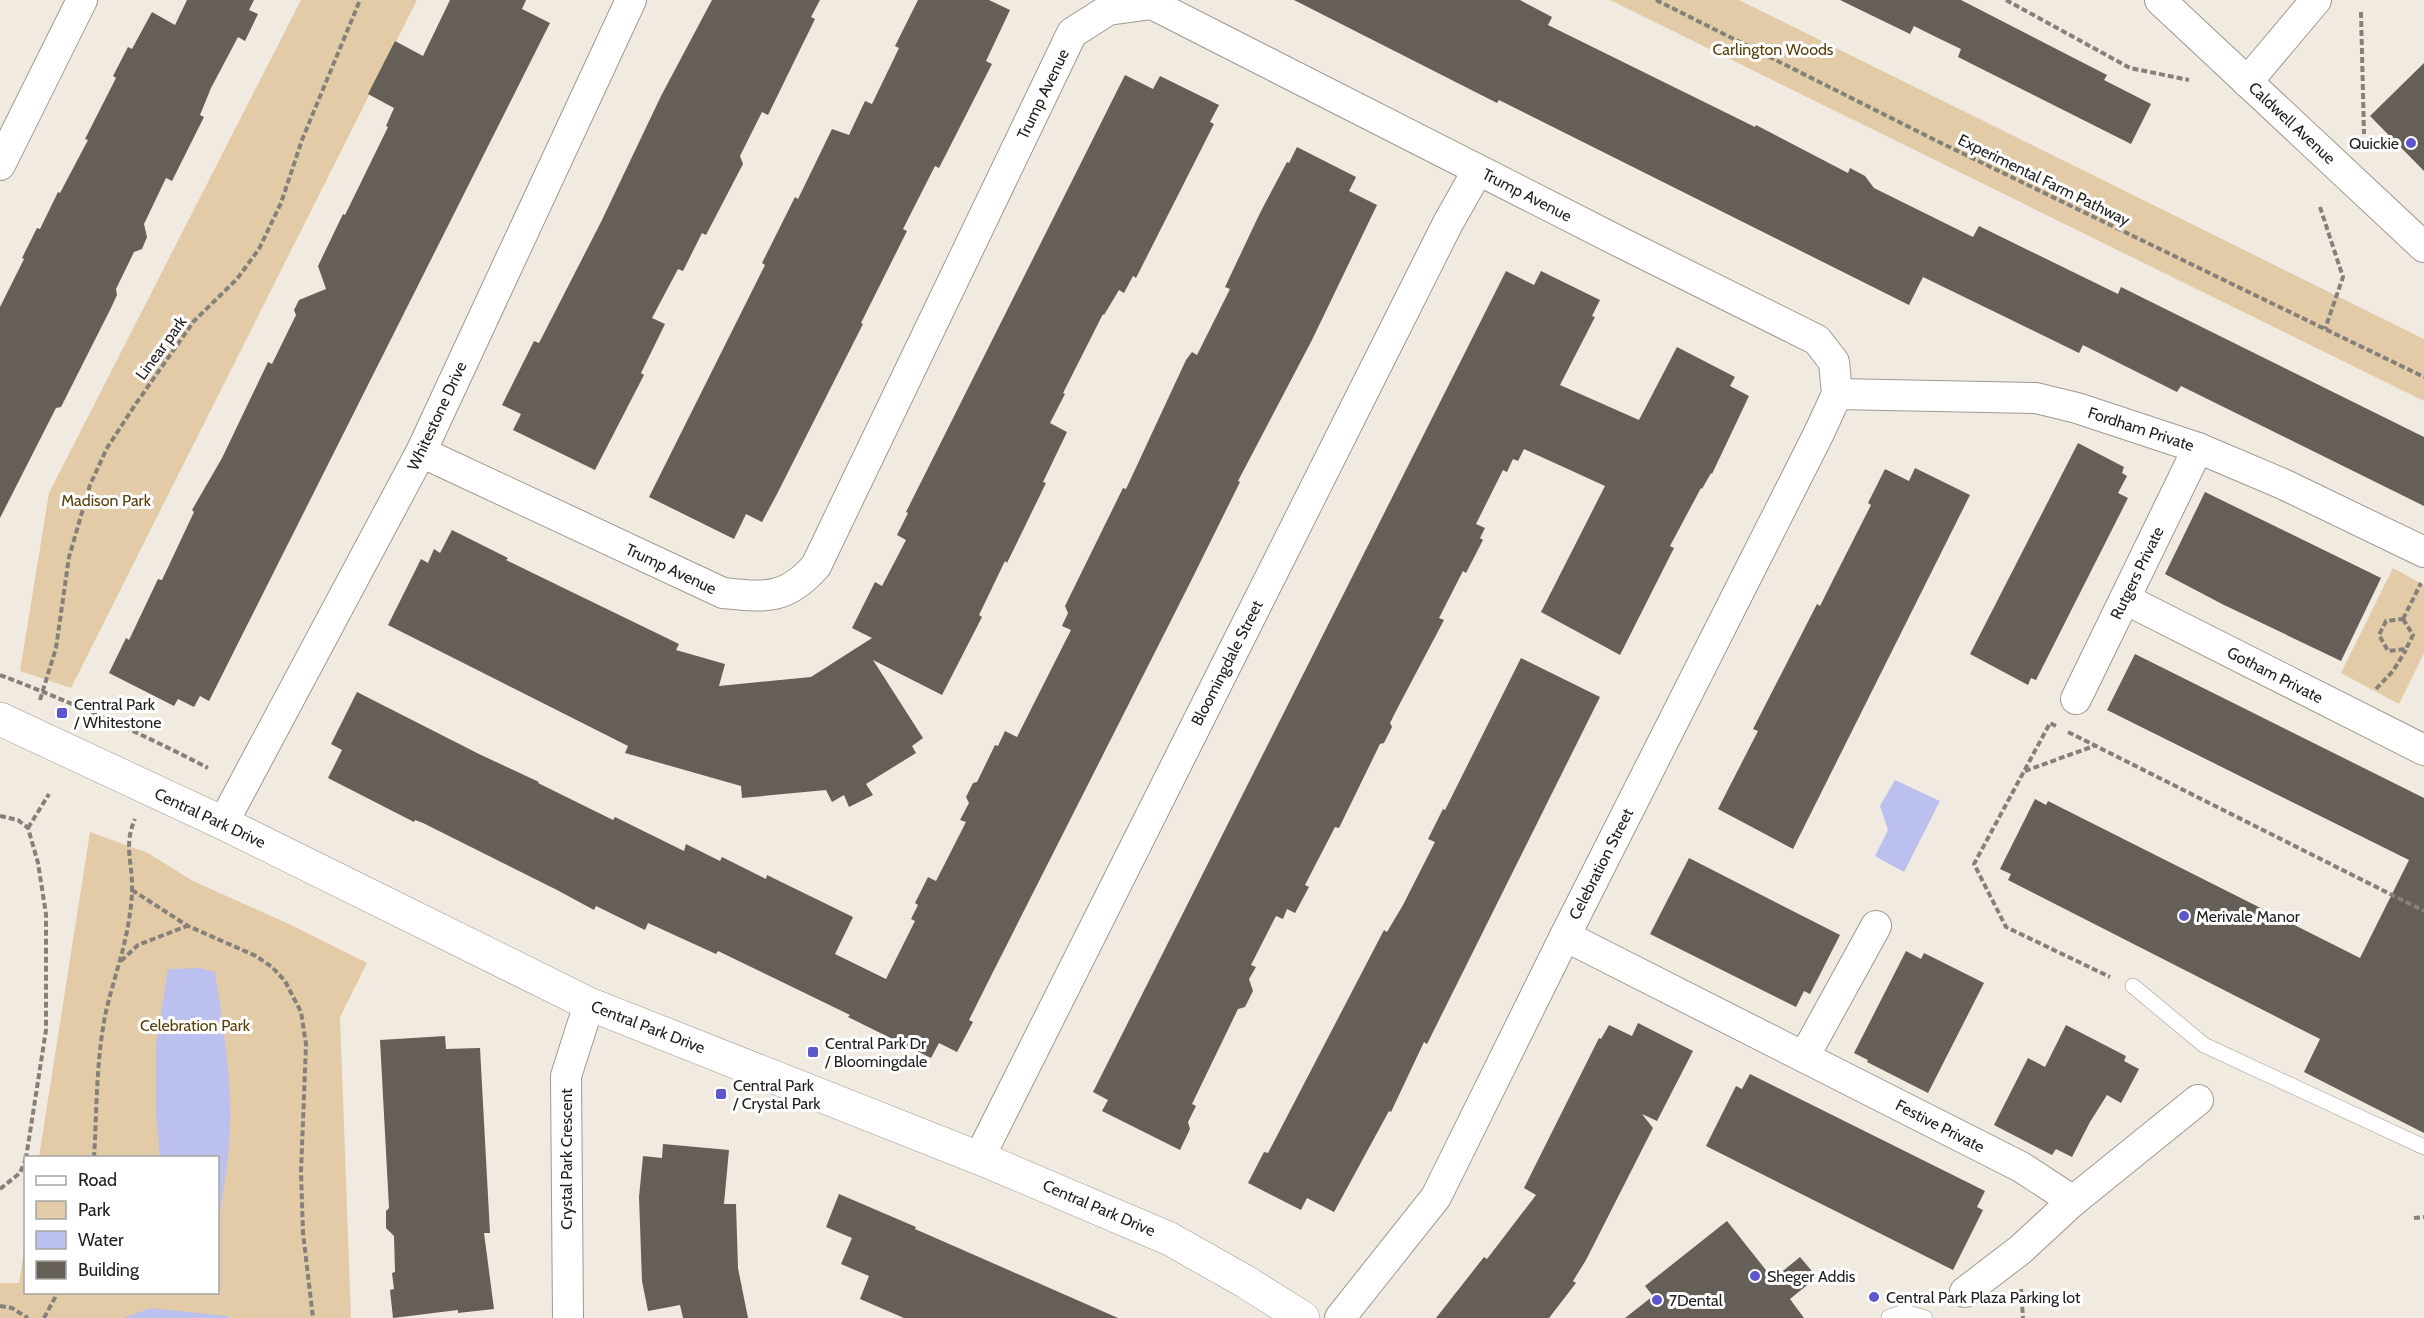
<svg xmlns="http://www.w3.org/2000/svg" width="2424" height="1318" font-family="Cabin,sans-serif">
<rect width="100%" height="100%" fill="#f1eae1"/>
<g fill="#e3cba8">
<polygon points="301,0 417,0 71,688 20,671 49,493"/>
<polygon points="1610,0 1739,0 2424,339 2424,401"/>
<polygon points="2393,568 2424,585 2424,653 2399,704 2341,673"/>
<polygon points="90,832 148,853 193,881 289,924 367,963 340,1017 351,1318 0,1318 0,1283 19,1283 25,1244 26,1292 218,1292 218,1158 39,1157"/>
</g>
<g fill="#bcc0ef">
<polygon points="1895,780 1940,801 1904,872 1875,856 1888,830 1880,806"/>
<path d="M200 968 215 972C222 1020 231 1071 230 1120 230 1151 225 1181 220 1212L218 1214V1158L160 1157 156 1115V1045L168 969Z"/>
<polygon points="151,1308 227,1316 229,1318 123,1318"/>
</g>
<g fill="#655f58">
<polygon points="187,0 254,0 249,10 258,14 245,41 238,37 211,88 200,115 204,117 172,181 166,178 144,224 147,237 142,249 134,252 116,289 117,295 111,308 61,407 56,408 0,518 0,307 24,259 22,258 37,228 40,229 58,192 60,193 88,140 85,139 116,78 113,76 128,47 132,49 152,12 175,25"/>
<polygon points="450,0 526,0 522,9 550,23 209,701 200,696 194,707 178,699 174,706 109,673 126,638 129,640 158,579 162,580 194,512 192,510 222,458 268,362 272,364 296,315 294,310 299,300 326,289 318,266 343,214 345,215 388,127 386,126 394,108 368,94 395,41 423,56"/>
<polygon points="712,0 820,0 811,17 815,19 768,115 762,112 740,156 743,164 706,235 702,233 683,271 678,269 652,318 665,324 641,373 644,375 595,470 513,430 521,414 502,405 534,341 539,343 601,222 661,96"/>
<polygon points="918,0 989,0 1010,10 986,61 992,64 939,168 935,166 903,229 907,231 861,323 863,324 777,494 762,522 746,514 734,539 649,497 765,265 762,263 795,197 798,199 832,129 849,135 865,101 872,104 899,48 895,46"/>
<polygon points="1294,0 1520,0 1552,17 1548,25 1755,127 1756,125 1848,173 1850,168 1865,176 1874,188 1973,237 1979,226 2118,294 2121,287 2424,437 2424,506 2181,386 2177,392 2083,345 2079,353 1923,277 1909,305 1499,100 1497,103"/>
<polygon points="1840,0 1961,0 2107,75 2104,80 2151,104 2131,144 1958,57 1961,49 1938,38 1914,26 1910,34"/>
<polygon points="2424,63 2424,171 2370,116"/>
<polygon points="1125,75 1153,89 1160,76 1219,105 1210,122 1214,124 1136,278 1133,276 1124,293 1119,290 1104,315 1103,314 1063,393 1065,394 1050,423 1067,432 1043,482 1046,483 1007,563 1005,561 979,615 982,617 942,695 873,660 923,738 912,746 916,753 866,784 873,795 849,807 844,795 832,802 826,790 742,798 741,786 625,753 628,746 388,625 421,559 428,563 434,549 440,553 452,530 508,558 506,560 679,644 676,650 725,664 719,686 811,677 872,638 852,628 875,582 882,586 906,540 897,535 908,513 906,512"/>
<polygon points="1297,147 1356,177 1349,191 1377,205 1312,340 1238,481 1240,482 1190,583 993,972 969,1020 973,1022 957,1052 939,1043 931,1058 848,1017 850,1015 718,951 716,954 648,923 645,930 596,906 594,910 557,890 423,823 415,820 414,822 328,778 342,750 331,744 357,692 479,754 539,782 538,783 613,820 615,817 684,851 686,844 720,861 722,857 766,879 767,875 853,917 835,954 886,979 915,921 911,919 918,905 915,903 928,877 936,881 966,822 960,820 969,803 966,797 973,783 977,782 995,745 998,746 1005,731 1017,737 1071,630 1062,626 1068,613 1065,606 1123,488 1126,489 1186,360 1192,352 1197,355 1230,289 1225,287 1260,213 1287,162 1289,163"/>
<polygon points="1506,271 1534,285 1541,271 1600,300 1592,316 1595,317 1560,385 1639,420 1677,347 1735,377 1730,386 1749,396 1712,474 1711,473 1702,489 1701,488 1670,546 1674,548 1620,655 1541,612 1605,486 1524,449 1518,461 1513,459 1507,472 1503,470 1476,524 1485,528 1480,538 1483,540 1466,573 1463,571 1439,618 1444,620 1396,711 1390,723 1392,727 1384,743 1380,744 1339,828 1335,827 1305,885 1309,887 1295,913 1287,909 1283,919 1276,916 1251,965 1256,967 1249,979 1253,991 1245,1007 1238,1009 1192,1104 1196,1106 1188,1122 1190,1129 1180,1150 1102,1111 1108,1100 1093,1092"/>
<polygon points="2078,443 2124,467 2122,473 2127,476 2118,493 2128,498 2036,680 2031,678 2028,685 1970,654"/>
<polygon points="1915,468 1970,495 1793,849 1718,809 1758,731 1753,729 1817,604 1820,606 1835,576 1871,505 1868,503 1885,469 1909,481"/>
<polygon points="2205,492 2381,578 2341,661 2222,604 2165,574"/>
<polygon points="2135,654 2424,798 2424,1133 2304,1072 2320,1039 2008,880 2011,874 2000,869 2035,799 2046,805 2048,801 2360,958 2409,860 2107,710"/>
<polygon points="1521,658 1600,697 1438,1022 1427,1044 1424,1042 1391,1112 1389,1111 1334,1212 1307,1198 1301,1210 1248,1183 1264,1152 1268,1153 1384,930 1387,932 1403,905 1435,842 1428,839 1443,809 1445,810"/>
<polygon points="1689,858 1840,935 1810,994 1804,991 1796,1007 1650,934"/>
<polygon points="1906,951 1921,959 1924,953 1984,983 1928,1093 1867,1062 1868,1060 1854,1053"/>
<polygon points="1638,1023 1693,1051 1657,1121 1642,1114 1653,1128 1586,1260 1573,1281 1576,1283 1549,1318 1436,1318 1484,1257 1487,1259 1536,1195 1524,1188 1599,1038 1601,1039 1609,1025 1632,1036"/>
<polygon points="2066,1025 2126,1056 2124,1061 2139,1069 2121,1103 2107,1095 2090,1122 2072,1157 2056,1149 2052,1155 1994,1125 2028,1058 2045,1067"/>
<polygon points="445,1036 446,1049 480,1048 490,1233 484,1233 494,1309 458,1313 458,1310 393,1318 390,1290 394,1289 392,1273 395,1272 394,1236 386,1228 386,1211 389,1208 380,1040"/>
<polygon points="1750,1074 1985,1191 1977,1207 1983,1210 1953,1270 1706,1146 1736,1086 1742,1089"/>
<polygon points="663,1144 729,1150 724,1204 736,1204 738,1268 748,1318 683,1318 680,1305 648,1311 642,1281 639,1197 643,1156 662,1158"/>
<polygon points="839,1194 916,1227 915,1229 1118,1318 904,1318 860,1299 869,1276 841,1264 852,1238 826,1227"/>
<polygon points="1727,1221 1773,1279 1800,1257 1817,1277 1790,1299 1804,1318 1625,1318 1653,1296 1645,1286"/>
</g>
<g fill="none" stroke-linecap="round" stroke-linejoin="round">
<defs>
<g id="service">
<polyline points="2133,986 2204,1045 2424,1147"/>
<polyline points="1889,1317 1905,1312 1925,1318"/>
</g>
<g id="minor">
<polyline points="2160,0 2424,247"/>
<polyline points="2247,82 2316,0"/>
<polyline points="0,165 82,0"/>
<polyline points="1837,394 2036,398 2077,408 2198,448 2283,484 2424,552"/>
<path d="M421 452 723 593C765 597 785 601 816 566L1072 33 1108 10 1152 4 1622 243 1817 340 1834 362 1837 394 1819 433 1565 936 1436 1197 1340 1318"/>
<polyline points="2125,599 2424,750"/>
<polyline points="2076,699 2198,448"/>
<polyline points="223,823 421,452 631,0"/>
<polyline points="1565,936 2021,1167 2073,1201"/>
<polyline points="1804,1057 1876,926"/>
<polyline points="979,1158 1448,223 1478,170"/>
<polyline points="1965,1292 2020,1250 2073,1201 2198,1100"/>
<polyline points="568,1318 566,1076 589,1004"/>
</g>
<polyline id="tertiary" points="0,719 223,823 589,1004 994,1164 1170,1239 1246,1282 1303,1318"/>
</defs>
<use href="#service" stroke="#9f9991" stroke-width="16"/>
<use href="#minor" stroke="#9f9991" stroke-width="32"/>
<use href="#tertiary" stroke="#9f9991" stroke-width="34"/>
<g stroke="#85807a" stroke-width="4" stroke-dasharray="6 3" stroke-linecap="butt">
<polyline points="1656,0 1937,141 2424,377"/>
<polyline points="2006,0 2130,68 2189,80"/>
<polyline points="2361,12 2364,134"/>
<polyline points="2320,207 2343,277 2325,329"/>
<polygon points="2403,619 2413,635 2406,649 2388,651 2379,635 2386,621"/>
<polyline points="2403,619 2421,583"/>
<path d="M0 675C71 702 141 733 208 768"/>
<polyline points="2376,689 2393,671 2406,650"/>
<polyline points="40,700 56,648 69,557 90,485 107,448 135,405 194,321 237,279 259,249 281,203 302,140 360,0"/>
<polyline points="2056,726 2050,723 1974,864 2006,927 2110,977"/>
<polyline points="2068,732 2424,911"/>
<polyline points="2025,771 2094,746"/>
<polyline points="0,816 18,820 28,828 38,863 46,914 46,1030 26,1158"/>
<polyline points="28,828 49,794"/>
<polyline points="132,890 188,926 256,956 272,967 285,981 301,1012 306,1044 301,1172 303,1233 313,1318"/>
<polyline points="121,961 138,945 187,926"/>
<path d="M94 1158C97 1108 96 1055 107 1007 115 975 126 945 130 913 131 906 132 898 132 890 133 863 123 846 135 819"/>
<polyline points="0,1189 20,1173 26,1158"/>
<polyline points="2414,1218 2424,1217"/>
<polyline points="2021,1289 2023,1318"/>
<polyline points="0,1306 12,1308 28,1318"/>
<polyline points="44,1318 58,1292"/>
</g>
<use href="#service" stroke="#fff" stroke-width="15"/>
<use href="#minor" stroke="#fff" stroke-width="30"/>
<use href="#tertiary" stroke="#fff" stroke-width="33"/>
</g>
<g fill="#5c57cf" stroke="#fff" stroke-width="2">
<circle cx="2411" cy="143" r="6"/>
<rect x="56" y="707" width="12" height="12" rx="3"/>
<circle cx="2184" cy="916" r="6"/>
<rect x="807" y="1046" width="12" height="12" rx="3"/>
<rect x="715" y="1088" width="12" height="12" rx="3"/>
<circle cx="1755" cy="1276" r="6"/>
<circle cx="1874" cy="1297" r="6"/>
<circle cx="1657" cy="1300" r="6"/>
</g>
<g text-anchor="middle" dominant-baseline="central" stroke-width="6" stroke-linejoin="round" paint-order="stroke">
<g font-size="16" fill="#5c400b" stroke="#fff">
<text x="1773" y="49">Carlington Woods</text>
<text x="106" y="500">Madison Park</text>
<text x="195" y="1025">Celebration Park</text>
</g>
<g font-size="16" fill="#211f1c" stroke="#fff">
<text transform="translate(1043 94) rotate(-64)">Trump Avenue</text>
<text transform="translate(2292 123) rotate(43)">Caldwell Avenue</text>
<text transform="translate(2044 180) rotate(26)">Experimental Farm Pathway</text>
<text transform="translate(1527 195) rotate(27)">Trump Avenue</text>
<text transform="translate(161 348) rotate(-54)">Linear park</text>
<text transform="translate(437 416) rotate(-65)">Whitestone Drive</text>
<text transform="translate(2141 429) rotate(18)">Fordham Private</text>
<text transform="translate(671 569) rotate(25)">Trump Avenue</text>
<text transform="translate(2137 573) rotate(-64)">Rutgers Private</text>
<text transform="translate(1227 663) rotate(-63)">Bloomingdale Street</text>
<text transform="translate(2275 675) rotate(27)">Gotham Private</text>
<text transform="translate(210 818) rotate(25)">Central Park Drive</text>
<text transform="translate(1601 864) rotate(-63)">Celebration Street</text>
<text transform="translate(648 1027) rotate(21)">Central Park Drive</text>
<text transform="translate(1940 1126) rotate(27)">Festive Private</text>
<text transform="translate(566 1159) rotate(-90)">Crystal Park Crescent</text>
<text transform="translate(1099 1208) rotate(23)">Central Park Drive</text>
</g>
<g font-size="16" fill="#211f1c" stroke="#fff" text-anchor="start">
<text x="2399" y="143" text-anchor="end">Quickie</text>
<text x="74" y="704">Central Park<tspan x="74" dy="18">/ Whitestone</tspan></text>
<text x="2196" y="916">Merivale Manor</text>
<text x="825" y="1043">Central Park Dr<tspan x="825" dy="18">/ Bloomingdale</tspan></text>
<text x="733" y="1085">Central Park<tspan x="733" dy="18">/ Crystal Park</tspan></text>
<text x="1767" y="1276">Sheger Addis</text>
<text x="1886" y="1297">Central Park Plaza Parking lot</text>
<text x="1669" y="1300">7Dental</text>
</g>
</g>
<rect x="24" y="1156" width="195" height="138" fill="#ffffff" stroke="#a6a5a4" stroke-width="1.5"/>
<rect x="36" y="1176" width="30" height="9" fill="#ffffff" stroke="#a6a5a4" stroke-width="1.5"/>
<text x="78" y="1186" font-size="18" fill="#211f1c">Road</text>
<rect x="36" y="1201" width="30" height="18" fill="#e3cba8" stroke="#a6a5a4" stroke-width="1.5"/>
<text x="78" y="1216" font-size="18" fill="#211f1c">Park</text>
<rect x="36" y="1231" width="30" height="18" fill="#bcc0ef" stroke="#a6a5a4" stroke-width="1.5"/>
<text x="78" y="1246" font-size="18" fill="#211f1c">Water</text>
<rect x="36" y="1261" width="30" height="18" fill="#655f58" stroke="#a6a5a4" stroke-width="1.5"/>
<text x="78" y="1276" font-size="18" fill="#211f1c">Building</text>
</svg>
